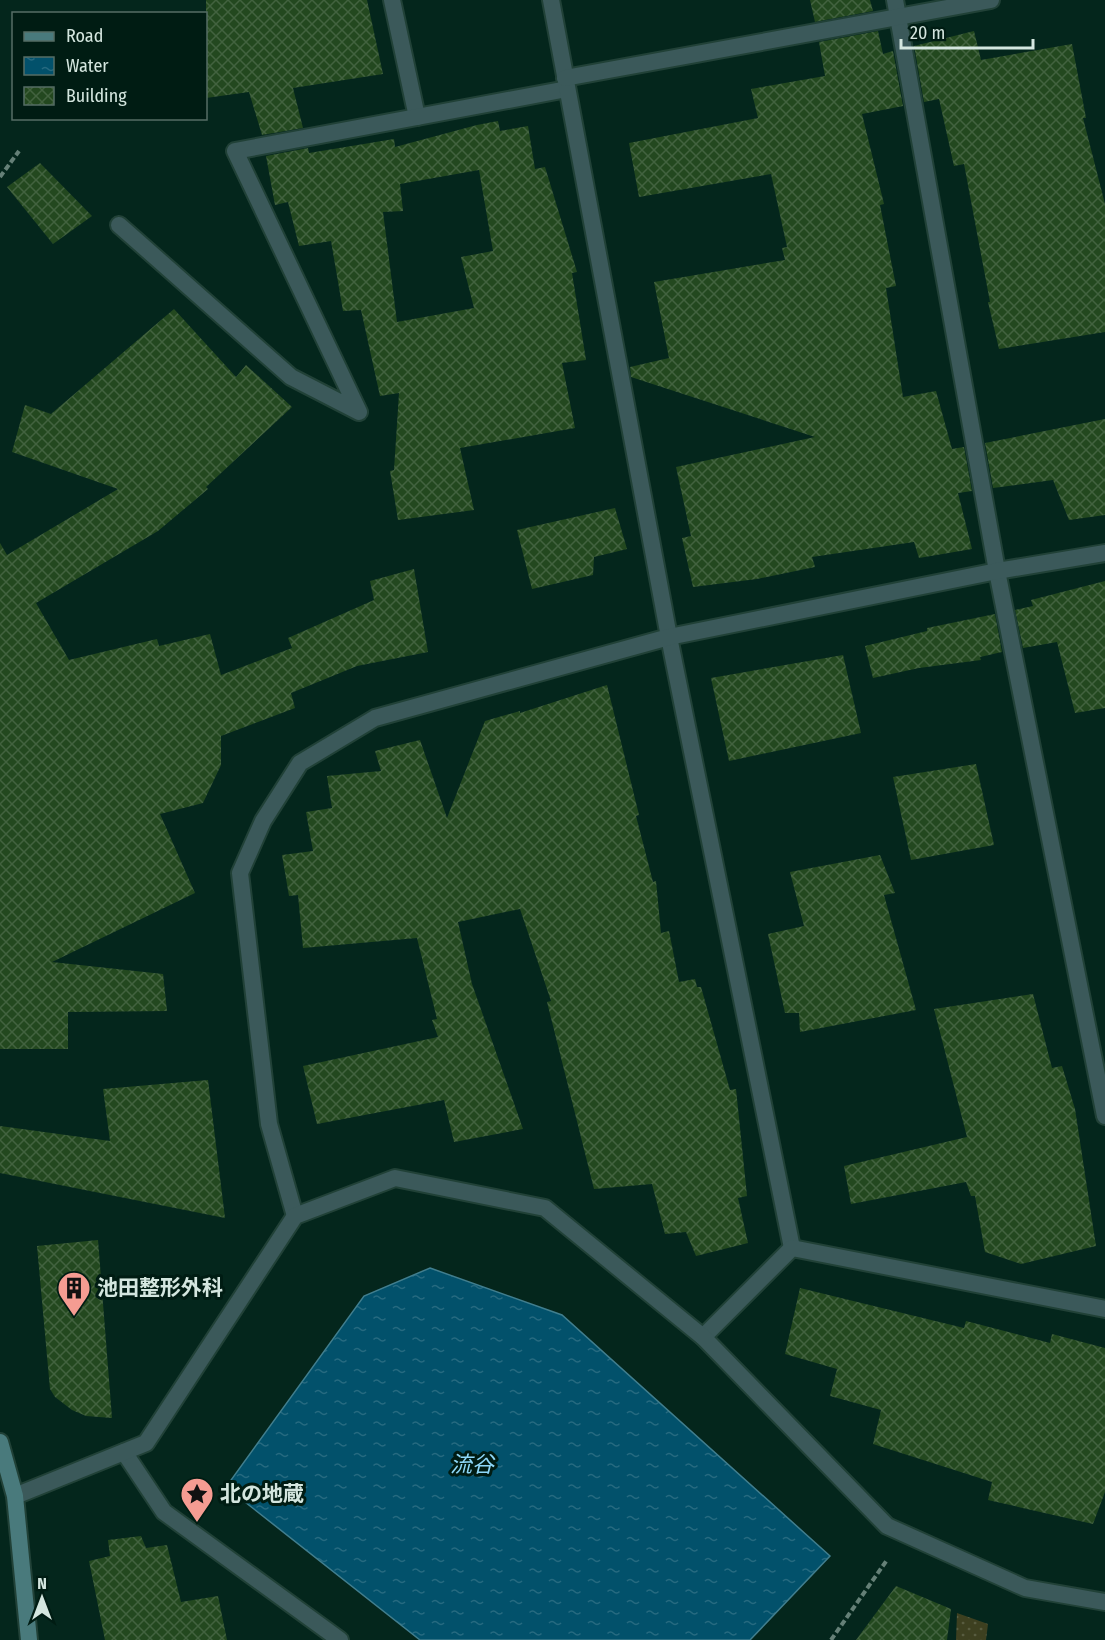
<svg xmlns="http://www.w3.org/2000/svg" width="1105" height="1640" font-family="'Fira Sans Condensed','Noto Sans JP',sans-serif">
<defs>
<pattern id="grass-dots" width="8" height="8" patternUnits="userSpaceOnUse" patternTransform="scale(1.5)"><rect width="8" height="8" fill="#3d4020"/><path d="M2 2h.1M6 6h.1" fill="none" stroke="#585c40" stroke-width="1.8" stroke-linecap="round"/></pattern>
<pattern id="water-ripples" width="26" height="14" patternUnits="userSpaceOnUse" patternTransform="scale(1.5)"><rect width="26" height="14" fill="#02516b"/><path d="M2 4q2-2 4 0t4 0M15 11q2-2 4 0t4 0" fill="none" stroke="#266a80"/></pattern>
<pattern id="building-cross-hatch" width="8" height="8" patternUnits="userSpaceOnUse" patternTransform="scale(1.5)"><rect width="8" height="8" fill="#23481f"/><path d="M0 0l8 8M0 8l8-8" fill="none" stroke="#42623f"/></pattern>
</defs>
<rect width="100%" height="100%" fill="#04261c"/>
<polygon fill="url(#grass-dots)" points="957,1613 988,1624 986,1640 956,1640"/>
<polygon fill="url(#water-ripples)" stroke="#417e8e" stroke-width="1.5" points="430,1268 562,1315 830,1556 750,1640 420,1640 226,1487 364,1296"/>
<g fill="url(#building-cross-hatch)" fill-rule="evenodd">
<polygon points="206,0 367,0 383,74 293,88 303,128 262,135 249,92 206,98"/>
<polygon points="810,0 870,0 873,11 815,22"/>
<polygon points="878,31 883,54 893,51 903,106 862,114 884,204 880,205 896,286 886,288 903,397 936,391 952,449 964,447 972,491 958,493 972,549 919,558 914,542 812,557 815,567 757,579 693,587 682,538 691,536 676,467 815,437 631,377 630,367 669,358 654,282 785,260 782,248 787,247 771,174 639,197 629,143 758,118 751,89 825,76 819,42"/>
<polygon points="974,31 981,60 1072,44 1086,118 1083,118 1105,204 1105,332 999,349 988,302 990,302 964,164 954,166 939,99 924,102 914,46"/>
<path d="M498 121 500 131 528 126 535 169 545 167 577 272 572 273 586 360 562 363 575 428 460 448 474 510 398 520 390 471 394 470 399 393 380 396 361 310 343 311 331 241 299 246 288 202 275 205 266 156 308 148 309 153 394 139 395 147 477 125ZM479 170 493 251 461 257 474 308 397 322 383 212 403 211 400 184Z"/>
<polygon points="40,163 92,216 53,244 7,187"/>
<polygon points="174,309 236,377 246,365 292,407 206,487 208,489 158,531 36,603 69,660 157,639 159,646 210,634 221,675 292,648 288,638 374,600 370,581 414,569 428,652 357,666 291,693 295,708 221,736 221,765 203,803 160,814 195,893 52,962 163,974 167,1011 68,1012 68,1049 0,1049 0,543 7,555 118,489 12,452 25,405 51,414"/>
<polygon points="1105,419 1105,515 1069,520 1053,480 993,488 985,443"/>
<polygon points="615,508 627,549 594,557 593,575 532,589 517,530"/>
<polygon points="1105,581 1105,708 1075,713 1057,642 1023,648 1015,610 1033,606 1031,600"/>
<polygon points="995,614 1002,652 980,657 981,660 919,668 873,678 865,646 927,631 927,628"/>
<polygon points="843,655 861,733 729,761 711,678"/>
<polygon points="607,685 639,815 636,816 653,882 656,881 661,933 669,931 679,982 695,979 697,987 701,987 730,1090 736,1089 747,1196 738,1198 748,1243 696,1256 686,1232 665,1234 652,1184 594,1189 547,1002 551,1001 520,909 458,922 472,984 523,1129 454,1142 444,1100 317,1124 303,1066 438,1037 432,1020 437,1019 417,938 303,948 298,895 289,896 282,855 313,851 306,812 332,808 327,776 381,771 375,751 420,740 447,818 485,721 520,711 520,713"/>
<polygon points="976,764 994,845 911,860 893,777"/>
<polygon points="880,855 895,893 884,895 916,1010 800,1032 799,1013 785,1013 768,934 804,926 790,872"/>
<polygon points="1033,994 1052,1068 1062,1066 1075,1109 1096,1246 1021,1264 985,1252 975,1196 971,1196 966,1182 851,1204 844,1166 967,1137 934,1009"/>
<polygon points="208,1080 225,1218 0,1173 0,1126 110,1141 103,1089"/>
<polygon points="98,1240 112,1418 86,1416 72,1410 55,1397 50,1389 37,1246"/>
<polygon points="800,1288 964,1328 966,1321 1050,1343 1052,1334 1105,1348 1105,1492 1093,1524 988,1500 992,1482 873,1444 881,1410 830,1396 837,1369 785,1354"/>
<polygon points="141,1536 146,1548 167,1545 181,1602 218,1596 227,1640 105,1640 89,1561 110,1556 108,1540"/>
<polygon points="896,1586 951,1609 947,1640 856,1640"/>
</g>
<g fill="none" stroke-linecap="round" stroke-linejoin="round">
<defs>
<g id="service">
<polyline points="392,0 417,117"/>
<polyline points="119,225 291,377 359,412 235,151 567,89"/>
</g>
<g id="minor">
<polyline points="551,0 669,637 792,1248"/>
<polyline points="895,0 997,571 1105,1116"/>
<polyline points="565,78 991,0"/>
<polyline points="295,1216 269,1124 240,873 263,821 300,763 375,718 669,637 997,571 1105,553"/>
<polyline points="703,1337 792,1248 1105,1309"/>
<polyline points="124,1452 164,1512 340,1640"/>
</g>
<polyline id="tertiary" points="15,1496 146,1443 295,1216 395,1178 545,1208 703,1337 887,1526 1025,1588 1105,1602"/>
<polyline id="secondary" points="0,1442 15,1496 29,1640"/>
</defs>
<use href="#service" stroke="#214137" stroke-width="20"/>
<use href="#minor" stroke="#214137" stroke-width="20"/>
<use href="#tertiary" stroke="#214137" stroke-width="20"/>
<use href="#secondary" stroke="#214137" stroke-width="20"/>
<g stroke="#658077" stroke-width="4" stroke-dasharray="6 3" stroke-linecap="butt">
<polyline points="0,177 19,151"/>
<polyline points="831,1640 887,1560"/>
</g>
<use href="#service" stroke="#3b595a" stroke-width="16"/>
<use href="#minor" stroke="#3b595a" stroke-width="16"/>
<use href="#tertiary" stroke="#3b595a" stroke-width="16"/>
<use href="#secondary" stroke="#497a7c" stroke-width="16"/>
</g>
<defs>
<symbol id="building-pin" viewBox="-11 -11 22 30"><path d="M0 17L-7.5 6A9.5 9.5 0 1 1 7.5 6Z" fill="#f59c92" stroke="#001c13"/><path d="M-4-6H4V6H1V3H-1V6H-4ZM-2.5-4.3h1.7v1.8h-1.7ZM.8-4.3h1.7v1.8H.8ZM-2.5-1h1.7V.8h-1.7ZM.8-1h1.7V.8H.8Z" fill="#111"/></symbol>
<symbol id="sight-pin" viewBox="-11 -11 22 30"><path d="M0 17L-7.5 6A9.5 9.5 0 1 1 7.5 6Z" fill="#f59c92" stroke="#001c13"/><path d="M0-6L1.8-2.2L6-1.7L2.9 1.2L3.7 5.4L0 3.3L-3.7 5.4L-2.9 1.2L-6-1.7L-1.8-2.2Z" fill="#111"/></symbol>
</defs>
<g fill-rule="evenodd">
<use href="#building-pin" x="55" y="1269" width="38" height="52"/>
<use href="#sight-pin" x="178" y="1475" width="38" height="52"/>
</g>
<g text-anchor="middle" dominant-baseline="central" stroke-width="6" stroke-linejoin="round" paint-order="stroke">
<g font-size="21" font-weight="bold" fill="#d4e6df" stroke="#001c13" text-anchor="start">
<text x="97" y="1288">池田整形外科</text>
<text x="220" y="1494">北の地蔵</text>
</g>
<g font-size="22" font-style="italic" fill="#8ed8f9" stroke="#001c13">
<text x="472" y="1464">流谷</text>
</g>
</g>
<rect x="12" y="12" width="195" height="108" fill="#001c13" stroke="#556d65" stroke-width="1.5"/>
<rect x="24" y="32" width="30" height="9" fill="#497a7c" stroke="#556d65" stroke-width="1.5"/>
<text x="66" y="42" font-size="18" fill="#d4e6df">Road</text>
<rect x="24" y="57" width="30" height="18" fill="url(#water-ripples)" stroke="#556d65" stroke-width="1.5"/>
<text x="66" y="72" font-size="18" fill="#d4e6df">Water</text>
<rect x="24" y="87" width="30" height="18" fill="url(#building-cross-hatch)" stroke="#556d65" stroke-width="1.5"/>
<text x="66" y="102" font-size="18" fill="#d4e6df">Building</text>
<g transform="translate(42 1598)" stroke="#001c13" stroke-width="4.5" paint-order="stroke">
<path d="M0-4.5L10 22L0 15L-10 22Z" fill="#d4e6df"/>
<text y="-9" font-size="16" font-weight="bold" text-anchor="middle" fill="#d4e6df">N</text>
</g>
<path d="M901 39v9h132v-9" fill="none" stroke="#d4e6df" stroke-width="3"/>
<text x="910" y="39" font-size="18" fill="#d4e6df" stroke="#001c13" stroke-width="4.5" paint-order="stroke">20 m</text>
</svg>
